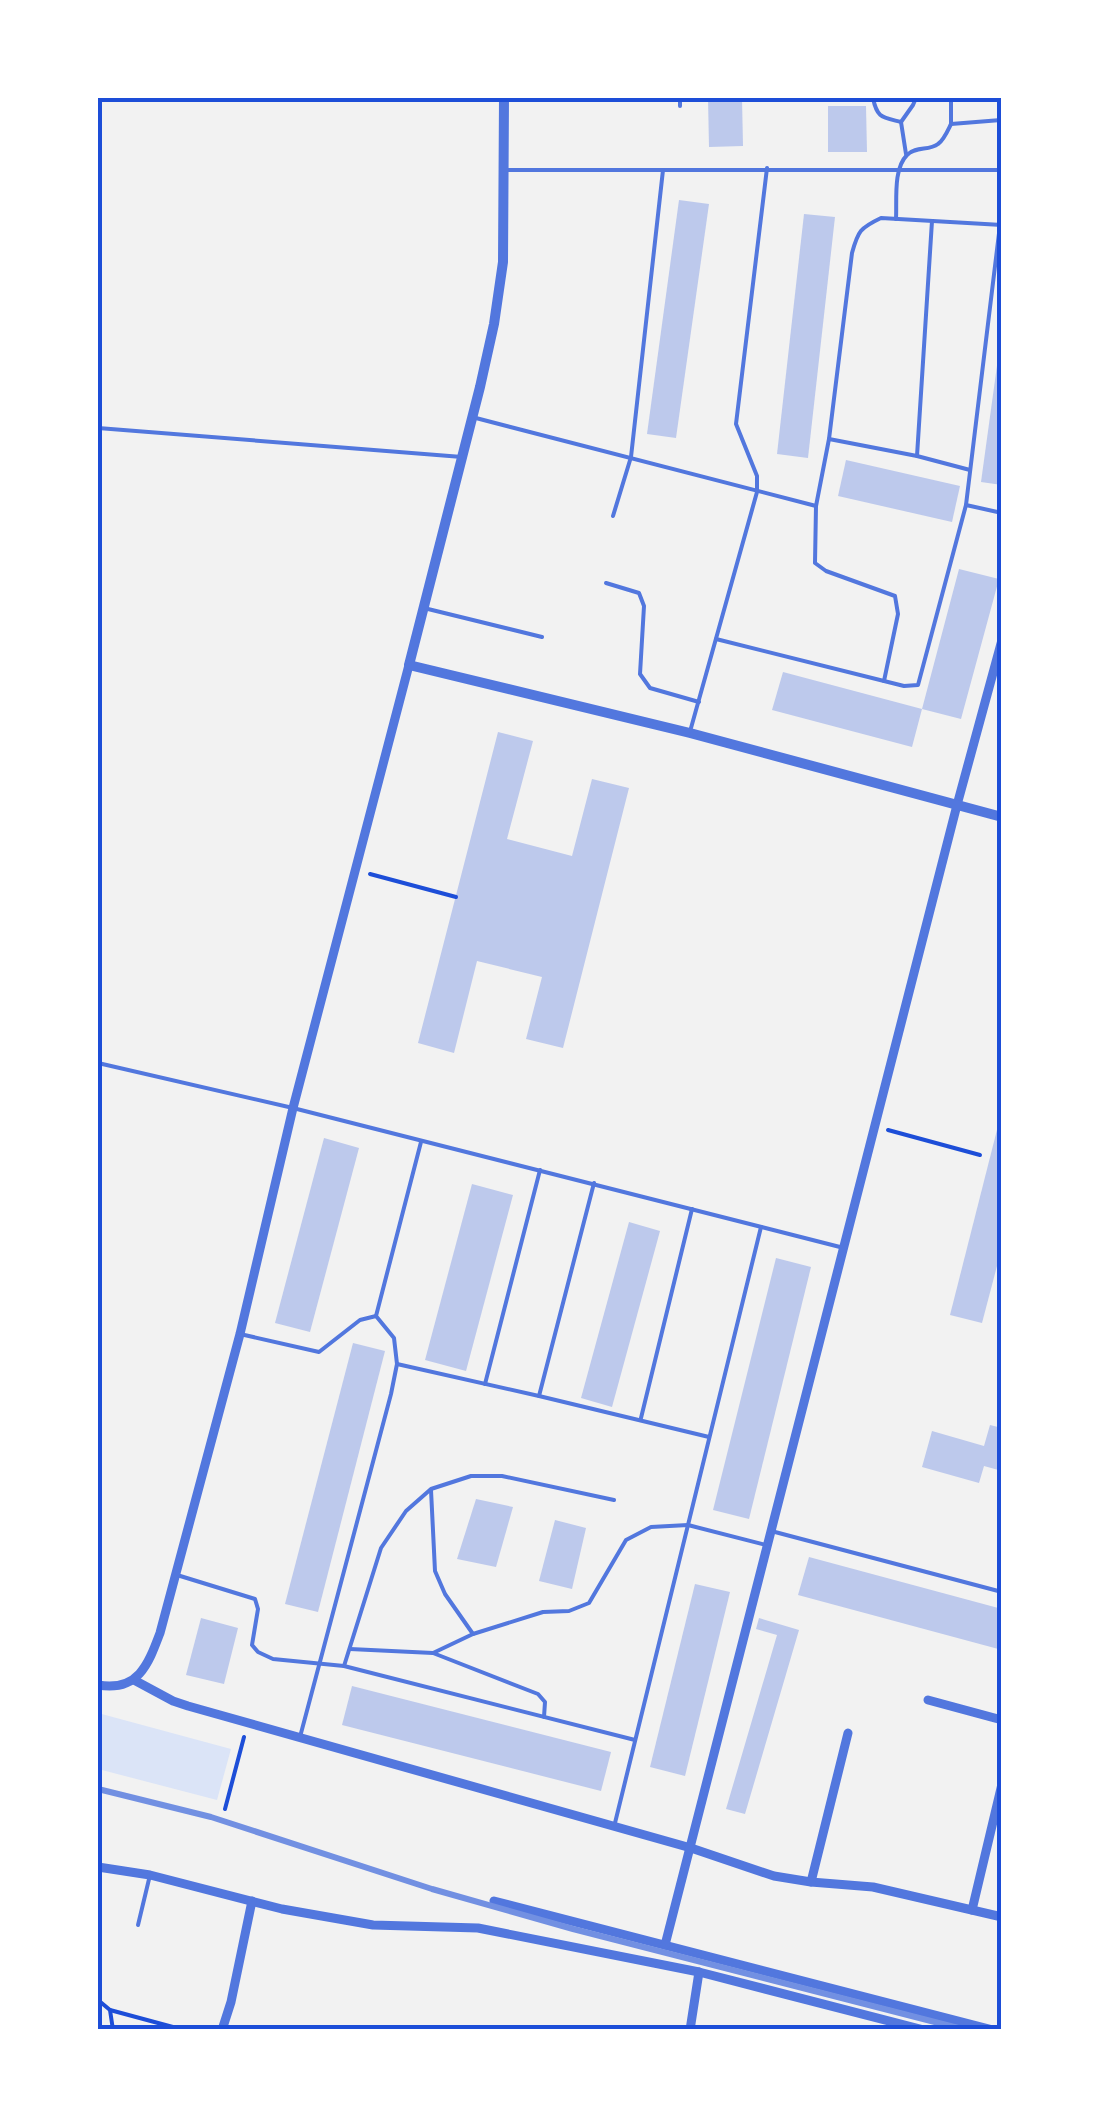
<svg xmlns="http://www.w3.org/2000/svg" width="1099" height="2127" font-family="Figtree,sans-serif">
<rect width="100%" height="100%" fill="#f2f2f2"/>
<polygon fill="#dbe4f7" points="98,1713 231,1749 217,1800 98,1769"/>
<g fill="#bdc9ec">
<polygon points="708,98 742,98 743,146 709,147"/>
<polygon points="828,106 866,106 867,152 828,152"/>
<polygon points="679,200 709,204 676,438 647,434"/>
<polygon points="804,214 835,217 808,458 777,454"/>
<polygon points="999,351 1002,351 1002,485 981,482"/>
<polygon points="846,460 960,486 952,522 838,496"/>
<polygon points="959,569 999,579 961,719 922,709 912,747 772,710 783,672 922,709"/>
<polygon points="498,732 533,741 507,839 572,856 592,779 629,788 563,1048 526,1039 542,977 477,961 454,1053 418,1043"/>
<polygon points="1000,1118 1002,1247 982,1323 950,1315"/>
<polygon points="324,1138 359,1148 310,1332 275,1323"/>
<polygon points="472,1184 513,1195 466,1371 425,1360"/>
<polygon points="629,1222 660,1231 612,1407 581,1398"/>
<polygon points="776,1258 811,1267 749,1519 713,1510"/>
<polygon points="353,1343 385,1351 318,1612 285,1604"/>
<polygon points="990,1425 1002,1428 1002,1471 984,1466 979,1483 922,1467 932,1431 984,1446"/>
<polygon points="476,1499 513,1507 496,1567 457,1559"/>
<polygon points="555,1520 586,1528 572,1589 539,1581"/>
<polygon points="809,1557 1002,1609 1002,1650 798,1595"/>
<polygon points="695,1584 730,1592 685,1776 650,1767"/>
<polygon points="201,1618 238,1628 224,1684 186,1675"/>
<polygon points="759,1618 799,1630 745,1814 726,1809 777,1635 756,1629"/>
<polygon points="352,1686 611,1752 601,1791 342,1725"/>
</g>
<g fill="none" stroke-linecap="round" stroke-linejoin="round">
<g stroke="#1d4ed8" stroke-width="4">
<polyline points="370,874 456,897"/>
<polyline points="888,1130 980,1155"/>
<polyline points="225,1809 244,1737"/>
<polyline points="98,2000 110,2010 113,2030"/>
<polyline points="110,2010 184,2030"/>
</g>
<g stroke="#5277de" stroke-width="4">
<polyline points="680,98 680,106"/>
<path d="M873 98C877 118 882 117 901 122L906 154"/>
<polyline points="1001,98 1002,127"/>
<polyline points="901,122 913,105 916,98"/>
<polyline points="951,124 951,98"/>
<polyline points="506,170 1002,170"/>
<path d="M896 219C897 200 893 169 907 155 916 146 929 151 938 144 944 140 948 130 951 124L1001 120"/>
<path d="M472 417 816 506 829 439 852 253C858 231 860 228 881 218L1002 225"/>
<polyline points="98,428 462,457"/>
<polyline points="829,439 917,456 970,470"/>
<polyline points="917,456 932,221"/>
<polyline points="966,505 1002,513"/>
<polyline points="816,506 815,563 826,571 895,596 898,614 884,681"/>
<polyline points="613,516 631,457 663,170"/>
<polyline points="606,583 639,593 644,606 640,674 650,688 699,702"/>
<polyline points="428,609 542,637"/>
<polyline points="716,639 904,686 918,685 966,505 1000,225 1002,182"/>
<polyline points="691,728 757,492 757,476 736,424 767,168"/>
<polyline points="98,1063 293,1108 840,1247"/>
<polyline points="240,1334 319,1352 360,1320 376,1316"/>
<polyline points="397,1364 539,1396 709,1437"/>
<polyline points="485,1384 540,1170"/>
<polyline points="539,1396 594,1183"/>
<polyline points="641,1418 692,1209"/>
<polyline points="431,1490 435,1571 445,1594 473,1634"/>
<polyline points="775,1532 1002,1592"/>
<polyline points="177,1575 255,1599 258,1609 252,1645 258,1652 273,1659 344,1666 635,1740"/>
<polyline points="350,1649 433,1653 473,1634 543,1612 569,1611 589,1603 626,1540 651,1527 688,1525 766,1545"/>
<polyline points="433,1653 538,1694 545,1702 544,1717"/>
<polyline points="344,1666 381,1548 406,1511 431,1489 471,1476 502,1476 614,1500"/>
<polyline points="300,1737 391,1394 397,1364 394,1338 376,1316 421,1142"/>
<polyline points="614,1827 761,1227"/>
<polyline points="138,1925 150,1875"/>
</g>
<g stroke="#5277de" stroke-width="9">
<polyline points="134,1680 173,1701 188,1706 691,1848 774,1876 811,1882 873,1887 1002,1917"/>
<path d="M98 1685C138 1692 148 1665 160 1633L240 1334 293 1108 409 665"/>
<polyline points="928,1700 1002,1720"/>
<polyline points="98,1867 150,1875 282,1909 373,1925 478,1928 699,1972 924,2030"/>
<polyline points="811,1882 848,1733"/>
<polyline points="494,1901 993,2030"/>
<polyline points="972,1910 1002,1784"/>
<polyline points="665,1945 957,805 1002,640"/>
<polyline points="222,2030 231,2002 252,1901"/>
<polyline points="690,2030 699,1972"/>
</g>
<polyline stroke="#5277de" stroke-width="10" points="504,98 503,262 494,324 480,387 409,665 690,733 1002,817"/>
<polyline stroke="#7290e2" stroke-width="6" points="98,1789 211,1817 432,1889 573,1929 966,2030"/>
</g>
<rect width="1099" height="2127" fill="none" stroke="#ffffff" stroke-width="200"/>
<rect x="100" y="100" width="899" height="1927" fill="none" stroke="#1d4ed8" stroke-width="4"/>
</svg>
